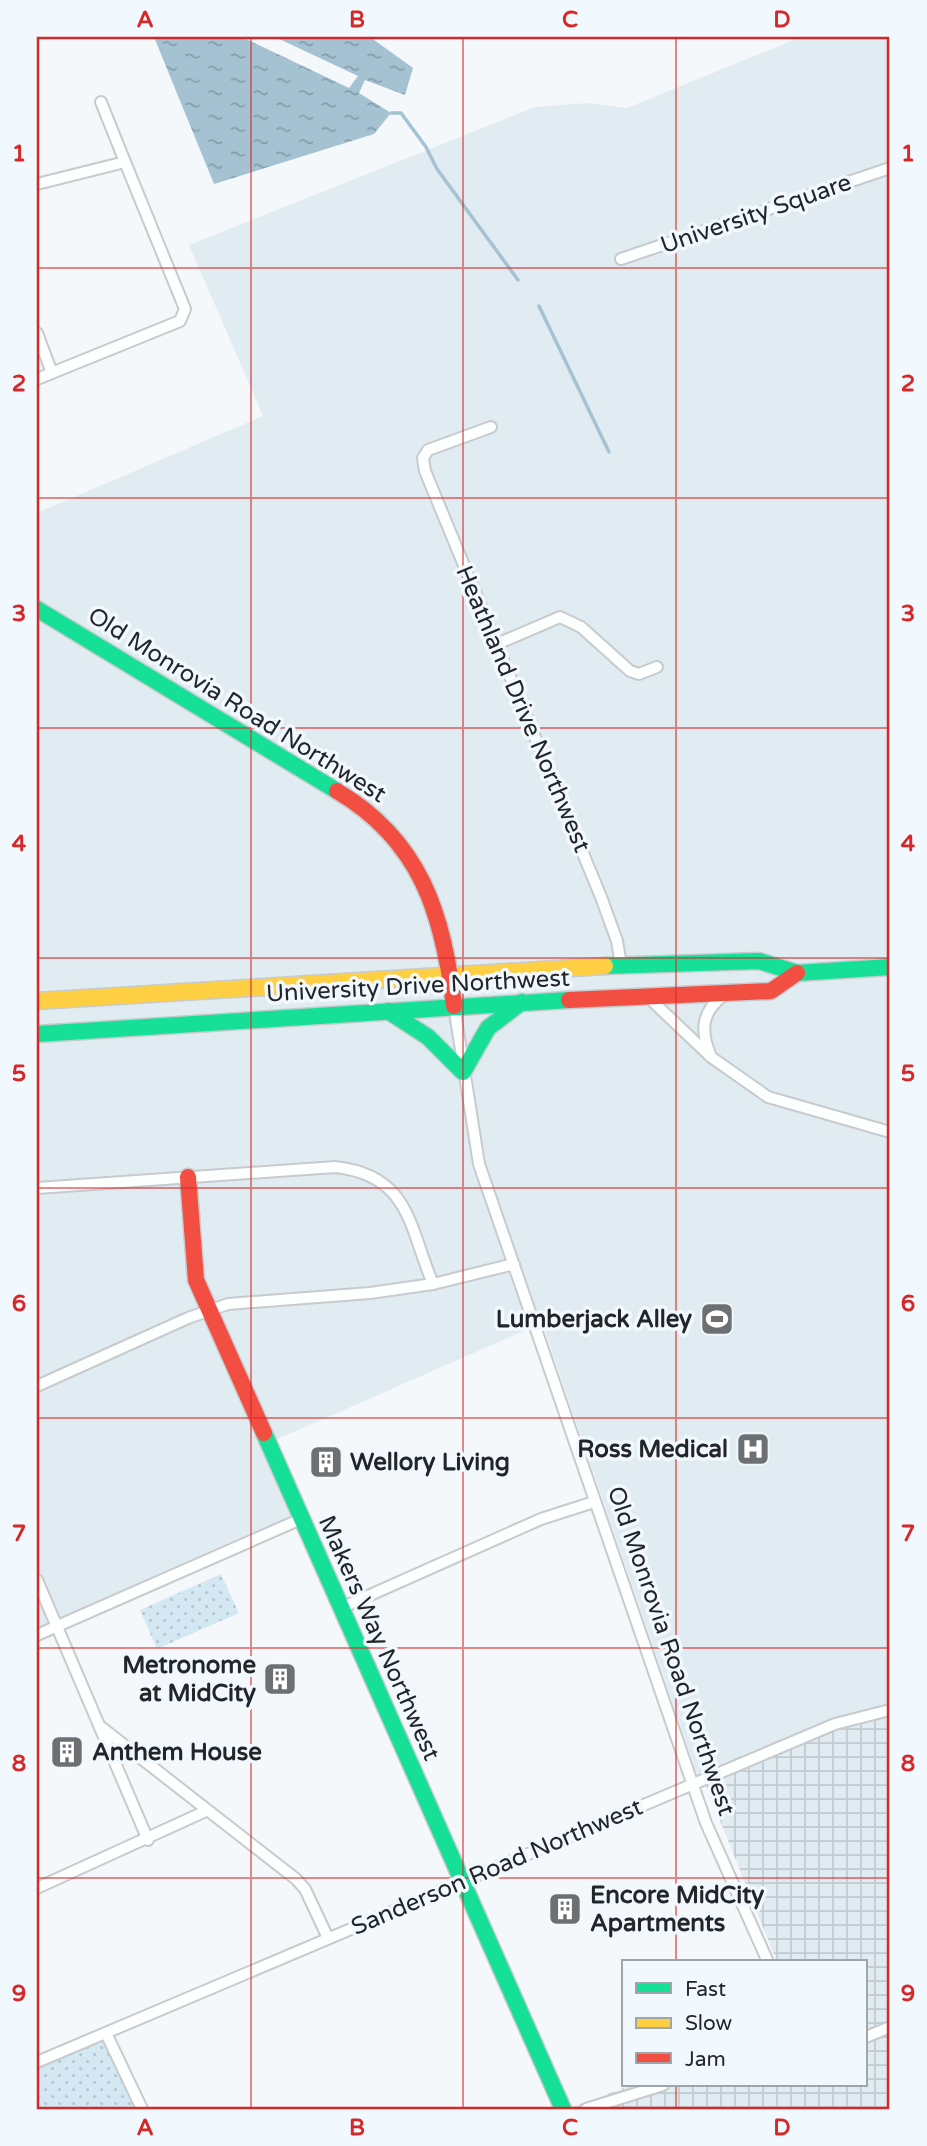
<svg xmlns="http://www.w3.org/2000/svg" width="927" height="2146" font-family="'Varela Round',sans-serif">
<defs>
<pattern id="industrial-grid" width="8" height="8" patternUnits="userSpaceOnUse" patternTransform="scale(1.75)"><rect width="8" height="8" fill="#e1ecf2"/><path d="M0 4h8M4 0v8" fill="none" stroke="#c1cad0"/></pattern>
<pattern id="grass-dots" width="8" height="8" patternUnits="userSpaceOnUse" patternTransform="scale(1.75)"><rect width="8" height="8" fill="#d4e8f4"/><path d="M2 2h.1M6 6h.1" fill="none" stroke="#b6c7d1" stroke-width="1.8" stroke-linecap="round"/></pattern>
<pattern id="water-ripples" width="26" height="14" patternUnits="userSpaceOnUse" patternTransform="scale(1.75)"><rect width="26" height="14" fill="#a4c2d2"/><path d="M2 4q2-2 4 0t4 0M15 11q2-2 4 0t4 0" fill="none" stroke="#859daa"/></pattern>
</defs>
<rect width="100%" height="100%" fill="#f4f8fb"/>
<polygon fill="#e1ecf2" points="801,37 890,37 890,1703 838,1716 697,1774 542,1323 264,1445 295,1517 37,1630 37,513 263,416 189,245 535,107 589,103 627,108"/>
<polygon fill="url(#industrial-grid)" points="890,1703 890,2109 567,2109 632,2085 866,2085 866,1962 777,1962 707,1788 697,1774 838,1716"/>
<g fill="url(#grass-dots)">
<polygon points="221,1574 239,1613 157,1649 140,1610"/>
<polygon points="106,2033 142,2109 37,2109 37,2062"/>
</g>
<polygon fill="url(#water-ripples)" points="154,37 242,37 349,88 358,76 275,37 370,37 413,68 405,95 365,80 359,93 391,113 374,134 214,184"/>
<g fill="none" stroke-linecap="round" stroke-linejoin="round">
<g stroke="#a4c2d2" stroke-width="3.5">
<polyline points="391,113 401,113 426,147 437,169 518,280"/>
<polyline points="539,306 609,452"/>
</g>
<defs>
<g id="street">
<polyline points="101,102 125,162"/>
<polyline points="37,184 125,162 185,309 180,321 37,379"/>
<polyline points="621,259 890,168"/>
<polyline points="37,333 52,373"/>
<polyline points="491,427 428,450 423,458 425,471 601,897 617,941 621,965"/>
<polyline points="497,644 560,617 581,627 630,671 639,674 657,667"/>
<polyline points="648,997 711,1057 768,1097 890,1132"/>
<polyline points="454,1006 479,1164 706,1823 768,1962"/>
<path d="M710 1054C700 1030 702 1011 724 995"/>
<path d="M37 1188 335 1167C410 1175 409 1227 433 1284"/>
<polyline points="37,1386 188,1318 228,1304 370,1293 433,1284 514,1264"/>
<polyline points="37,1580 148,1840"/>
<polyline points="341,1608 541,1519 594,1502"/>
<polyline points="37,1635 301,1519"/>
<polyline points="101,1727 296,1879 305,1889 328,1938"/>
<polyline points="37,1888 206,1811"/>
<polyline points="106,2033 142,2109"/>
<polyline points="866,2037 890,2027"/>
<polyline points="37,2062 835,1724 890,1710"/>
<polyline points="586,2109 663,2085"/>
</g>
<g id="fast">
<polyline points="37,609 337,791"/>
<polyline points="605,966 759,961 797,973 890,967"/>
<polyline points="388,1011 428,1037 463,1072 488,1028 522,1002"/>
<polyline points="37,1034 569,1000"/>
<polyline points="264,1433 563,2109"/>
</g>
<polyline id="slow" points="37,1001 605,966"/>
<g id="jam">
<path d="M337 791C421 841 443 914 454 1006"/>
<polyline points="569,1000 771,991 797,973"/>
<polyline points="188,1177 196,1280 264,1433"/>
</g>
</defs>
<use href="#street" stroke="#c7cbcd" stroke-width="14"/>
<use href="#fast" stroke="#c7cbcd" stroke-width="19"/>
<use href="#slow" stroke="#c7cbcd" stroke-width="19"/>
<use href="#jam" stroke="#c7cbcd" stroke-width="19"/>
<use href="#street" stroke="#fdfefe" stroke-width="10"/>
<use href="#fast" stroke="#16e098" stroke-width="16"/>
<use href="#slow" stroke="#ffcf43" stroke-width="16"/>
<use href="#jam" stroke="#f24e42" stroke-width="16"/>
</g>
<path fill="none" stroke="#d62828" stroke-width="2" stroke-opacity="0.55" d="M251 37V2109M463 37V2109M676 37V1962M37 268H890M37 498H890M37 728H890M37 958H890M37 1188H890M37 1418H890M37 1648H890M37 1878H890M676 2085V2109"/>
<defs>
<symbol id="stadium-square" viewBox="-11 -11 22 22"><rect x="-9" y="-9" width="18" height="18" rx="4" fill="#6c7072" stroke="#f1f9fe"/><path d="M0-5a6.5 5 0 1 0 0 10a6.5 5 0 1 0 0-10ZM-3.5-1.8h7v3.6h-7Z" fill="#fff"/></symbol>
<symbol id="hospital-square" viewBox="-11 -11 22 22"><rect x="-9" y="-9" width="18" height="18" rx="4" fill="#6c7072" stroke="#f1f9fe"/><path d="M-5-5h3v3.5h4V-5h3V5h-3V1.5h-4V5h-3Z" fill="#fff"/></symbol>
<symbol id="building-square" viewBox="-11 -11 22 22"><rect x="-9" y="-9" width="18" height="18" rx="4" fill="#6c7072" stroke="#f1f9fe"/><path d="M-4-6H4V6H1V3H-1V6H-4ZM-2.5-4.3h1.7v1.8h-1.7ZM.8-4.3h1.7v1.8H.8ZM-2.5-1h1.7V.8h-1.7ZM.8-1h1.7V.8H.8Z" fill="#fff"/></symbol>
</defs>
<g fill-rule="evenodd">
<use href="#stadium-square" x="698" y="1300" width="38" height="38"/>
<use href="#hospital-square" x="734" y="1430" width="38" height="38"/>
<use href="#building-square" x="307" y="1443" width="38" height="38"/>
<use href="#building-square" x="261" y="1660" width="38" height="38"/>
<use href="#building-square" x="48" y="1733" width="38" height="38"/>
<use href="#building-square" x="546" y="1890" width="38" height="38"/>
</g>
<g text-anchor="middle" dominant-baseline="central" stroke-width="7" stroke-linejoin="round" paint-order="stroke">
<g font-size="24" fill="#232628" stroke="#f1f9fe">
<text transform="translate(756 214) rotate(-19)">University Square</text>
<text transform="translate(237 705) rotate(32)">Old Monrovia Road Northwest</text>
<text transform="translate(523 709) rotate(67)">Heathland Drive Northwest</text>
<text transform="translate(418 986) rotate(-3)">University Drive Northwest</text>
<text transform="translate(379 1638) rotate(66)">Makers Way Northwest</text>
<text transform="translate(671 1651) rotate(71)">Old Monrovia Road Northwest</text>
<text transform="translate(497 1867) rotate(-23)">Sanderson Road Northwest</text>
</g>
<g font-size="24" font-weight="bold" fill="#232628" stroke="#f1f9fe" text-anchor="end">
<text x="692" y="1319">Lumberjack Alley</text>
<text x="728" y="1449">Ross Medical</text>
<text x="350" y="1462" text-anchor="start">Wellory Living</text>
<text x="256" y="1665">Metronome<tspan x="256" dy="28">at MidCity</tspan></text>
<text x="92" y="1752" text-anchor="start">Anthem House</text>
<text x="590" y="1895" text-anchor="start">Encore MidCity<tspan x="590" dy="28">Apartments</tspan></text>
</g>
</g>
<rect width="927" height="2146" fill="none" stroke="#f1f9fe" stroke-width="77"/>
<rect x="622" y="1960" width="245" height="126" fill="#f1f9fe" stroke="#9fa5a8" stroke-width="2"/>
<rect x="636" y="1983" width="35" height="10" fill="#16e098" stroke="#9fa5a8" stroke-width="2"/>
<text x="685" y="1996" font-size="21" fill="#232628">Fast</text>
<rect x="636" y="2018" width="35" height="10" fill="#ffcf43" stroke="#9fa5a8" stroke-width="2"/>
<text x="685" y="2030" font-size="21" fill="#232628">Slow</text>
<rect x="636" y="2053" width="35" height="10" fill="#f24e42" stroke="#9fa5a8" stroke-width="2"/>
<text x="685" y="2066" font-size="21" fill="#232628">Jam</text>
<rect x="38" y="38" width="850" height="2070" fill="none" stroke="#d62828" stroke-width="2.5"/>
<g font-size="23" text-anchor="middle" font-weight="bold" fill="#d62828">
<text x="145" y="27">A</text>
<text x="357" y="27">B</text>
<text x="570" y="27">C</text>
<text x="782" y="27">D</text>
<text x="19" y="161">1</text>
<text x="908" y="161">1</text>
<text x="19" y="391">2</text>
<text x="908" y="391">2</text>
<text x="19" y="621">3</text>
<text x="908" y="621">3</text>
<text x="19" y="851">4</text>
<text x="908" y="851">4</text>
<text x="19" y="1081">5</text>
<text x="908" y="1081">5</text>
<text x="19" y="1311">6</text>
<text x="908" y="1311">6</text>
<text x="19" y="1541">7</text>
<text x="908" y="1541">7</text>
<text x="19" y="1771">8</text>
<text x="908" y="1771">8</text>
<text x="19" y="2001">9</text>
<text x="908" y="2001">9</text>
<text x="145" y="2135">A</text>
<text x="357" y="2135">B</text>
<text x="570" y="2135">C</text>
<text x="782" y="2135">D</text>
</g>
</svg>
